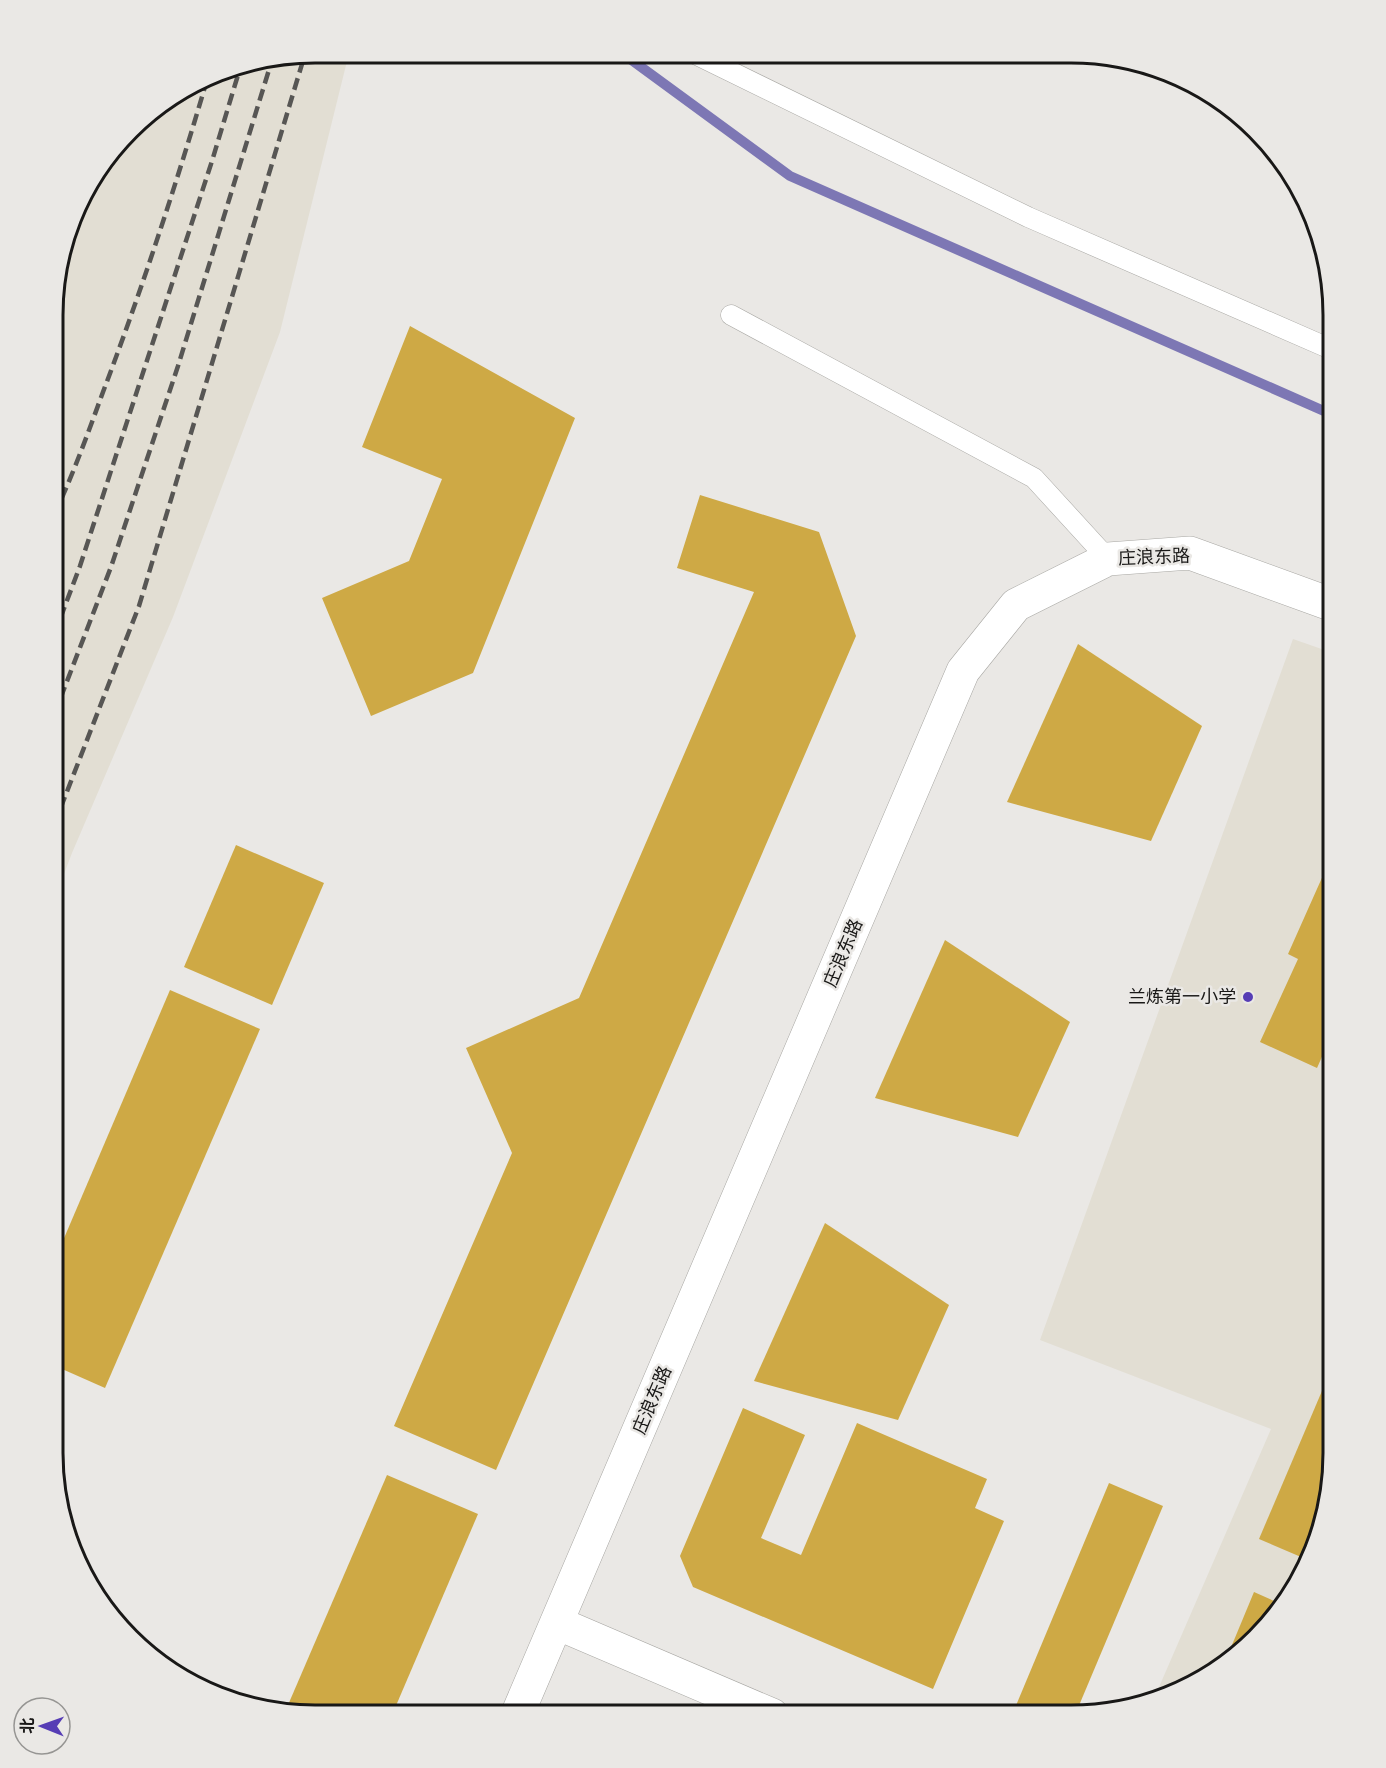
<svg xmlns="http://www.w3.org/2000/svg" width="1386" height="1768" font-family="Cabin,'Noto Sans SC',sans-serif">
<rect width="100%" height="100%" fill="#eae8e5"/>
<g fill="#e2ded3">
<polygon points="315,53 349,53 280,332 173,617 72,853 54,900 55,280 88,184 142,117 230,67"/>
<polygon points="1293,639 1333,653 1333,1470 1320,1537 1289,1599 1202,1680 1156,1694 1271,1429 1040,1340"/>
</g>
<g fill="none" stroke-linecap="round" stroke-linejoin="round">
<polyline stroke="#7d77b4" stroke-width="10" points="622,53 790,176 1333,415"/>
</g>
<g fill="#cea945">
<polygon points="410,326 575,418 473,673 371,716 322,598 409,561 442,479 362,447"/>
<polygon points="700,495 819,532 856,636 496,1470 394,1426 512,1153 466,1048 579,998 754,592 677,568"/>
<polygon points="1078,644 1202,726 1151,841 1007,802"/>
<polygon points="236,845 324,883 272,1005 184,967"/>
<polygon points="1333,853 1333,1032 1317,1068 1260,1042 1298,959 1288,954"/>
<polygon points="945,940 1070,1022 1018,1137 875,1098"/>
<polygon points="170,990 260,1029 105,1388 53,1365 53,1264"/>
<polygon points="825,1223 949,1305 898,1420 754,1381"/>
<polygon points="1333,1365 1333,1470 1320,1537 1308,1560 1259,1539"/>
<polygon points="743,1408 805,1435 761,1538 801,1555 857,1423 987,1479 975,1508 1004,1521 933,1689 693,1587 680,1556"/>
<polygon points="387,1475 478,1514 392,1715 297,1715 285,1712"/>
<polygon points="1109,1483 1163,1506 1075,1715 1012,1715"/>
<polygon points="1254,1592 1283,1605 1227,1657"/>
<polygon points="600,1704 625,1715 596,1715"/>
</g>
<g fill="none" stroke-linecap="round" stroke-linejoin="round">
<defs>
<g id="lane">
<polyline points="695,54 1028,217 1333,350"/>
<polyline points="731,315 1034,478 1108,559"/>
</g>
<polyline id="street" points="557,1623 772,1715"/>
<polyline id="secondary" points="517,1715 963,671 1016,605 1108,559 1190,553 1333,605"/>
</defs>
<use href="#lane" stroke="#a8a7a3" stroke-width="21"/>
<use href="#street" stroke="#a8a7a3" stroke-width="34"/>
<use href="#secondary" stroke="#a8a7a3" stroke-width="34"/>
<use href="#lane" stroke="#fff" stroke-width="20"/>
<use href="#street" stroke="#fff" stroke-width="33"/>
<use href="#secondary" stroke="#fff" stroke-width="33"/>
<g stroke="#575654" stroke-width="4.5" stroke-dasharray="12 6" stroke-linecap="butt">
<path d="M54 515C73 475 88 433 103 392 142 289 176 185 207 80"/>
<polyline points="54,635 80,566 212,161 241,65"/>
<polyline points="54,715 111,567 178,366 272,60"/>
<polyline points="54,825 139,606 305,54"/>
</g>
</g>
<circle fill="#563db5" stroke="#eae8e5" stroke-width="2" cx="1248" cy="997" r="6"/>
<g text-anchor="middle" dominant-baseline="central" stroke-width="5" stroke-linejoin="round" paint-order="stroke">
<g font-size="18" fill="#191817" stroke="#eae8e5">
<text transform="translate(1154 557) rotate(-2)">庄浪东路</text>
<text transform="translate(843 953) rotate(-67)">庄浪东路</text>
<text transform="translate(652 1400) rotate(-67)">庄浪东路</text>
</g>
<g font-size="18" fill="#191817" stroke="#eae8e5" text-anchor="end">
<text x="1236" y="997">兰炼第一小学</text>
</g>
</g>
<path d="M0 0H1386V1768H0ZM315 63H1071A252 252 0 0 1 1323 315V1453A252 252 0 0 1 1071 1705H315A252 252 0 0 1 63 1453V315A252 252 0 0 1 315 63Z" fill="#eae8e5" fill-rule="evenodd"/>
<path fill="none" stroke="#191817" stroke-width="3" d="M315 63H1071A252 252 0 0 1 1323 315V1453A252 252 0 0 1 1071 1705H315A252 252 0 0 1 63 1453V315A252 252 0 0 1 315 63Z"/>
<g transform="translate(42 1726) rotate(271)"><circle r="28" fill="#eae8e5" stroke="#969593" stroke-width="1.5"/>
<path d="M0-4.5L10 22L0 15L-10 22Z" fill="#563db5"/>
<text y="-9" font-size="16" font-weight="bold" text-anchor="middle" fill="#191817">北</text>
</g>
</svg>
